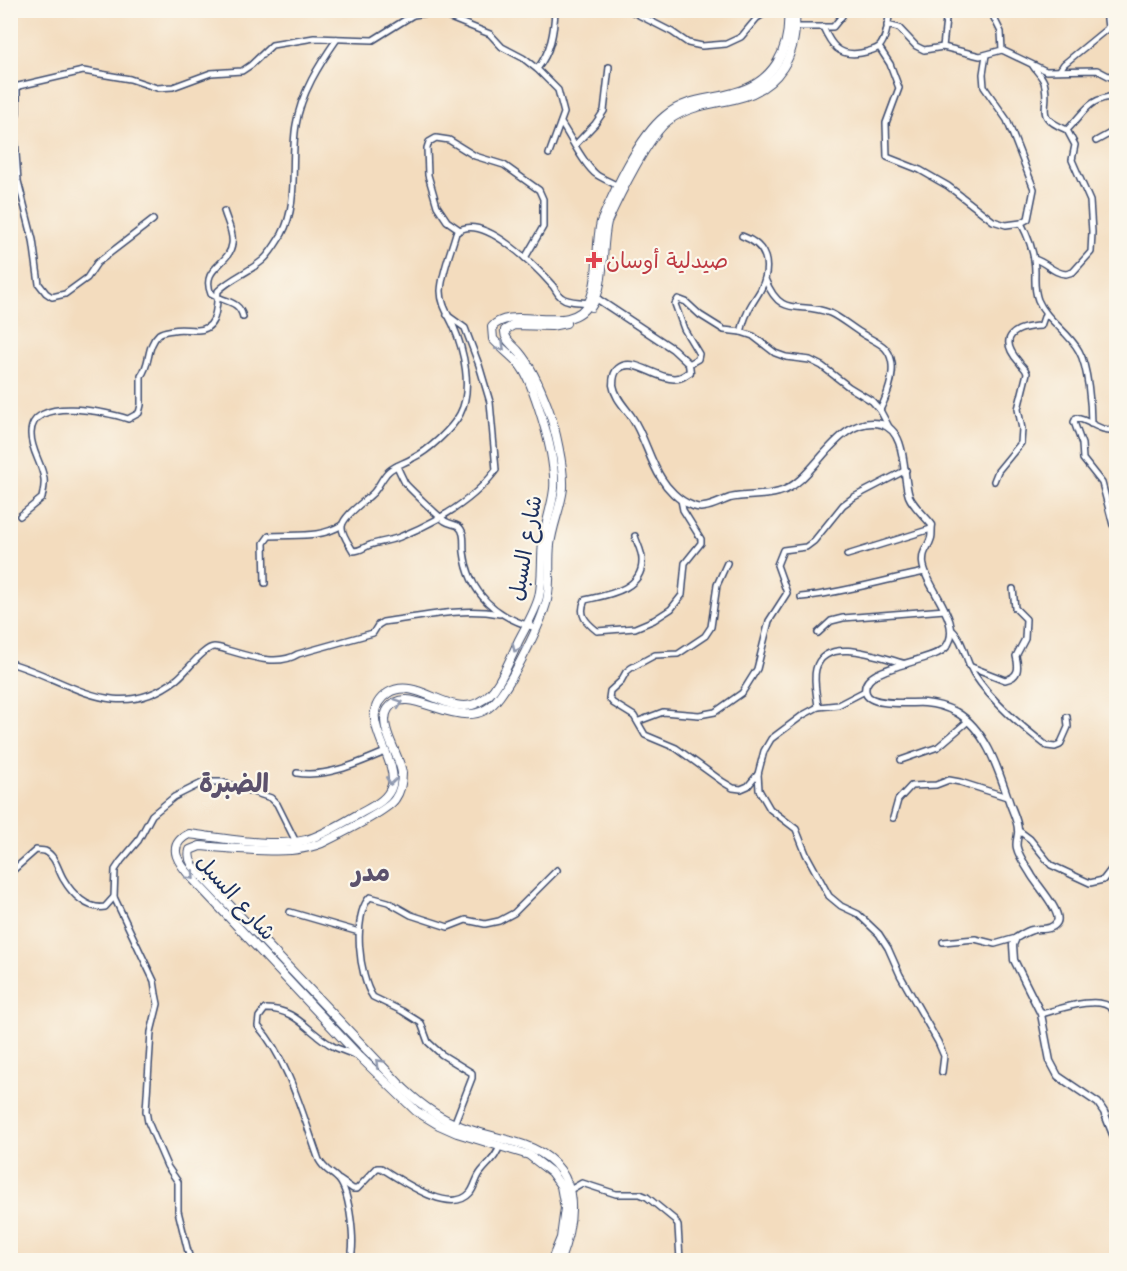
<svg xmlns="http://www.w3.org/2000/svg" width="1127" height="1271" font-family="'Shantell Sans','Playpen Sans Arabic',sans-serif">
<rect width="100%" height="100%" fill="#fbf7ec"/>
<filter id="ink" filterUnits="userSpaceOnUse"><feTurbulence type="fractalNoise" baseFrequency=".0167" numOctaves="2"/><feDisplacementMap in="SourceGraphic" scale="12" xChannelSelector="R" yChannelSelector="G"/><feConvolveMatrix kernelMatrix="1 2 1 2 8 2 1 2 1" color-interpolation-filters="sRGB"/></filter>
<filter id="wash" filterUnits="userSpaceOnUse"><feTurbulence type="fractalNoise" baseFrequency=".008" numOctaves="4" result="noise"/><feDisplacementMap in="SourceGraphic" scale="24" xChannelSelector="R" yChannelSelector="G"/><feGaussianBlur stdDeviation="1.35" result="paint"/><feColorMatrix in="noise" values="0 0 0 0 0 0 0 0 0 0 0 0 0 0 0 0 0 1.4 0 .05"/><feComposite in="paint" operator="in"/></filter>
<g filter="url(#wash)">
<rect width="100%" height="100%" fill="#f3dcbe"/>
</g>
<g filter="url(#ink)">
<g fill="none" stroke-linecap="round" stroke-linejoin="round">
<defs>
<g id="minor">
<polyline points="441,10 445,16 490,34 502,47 523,58 537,69 558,90 564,113 549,154"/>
<polyline points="629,10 672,32 688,43 702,46 726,44 741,37 757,18 765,13 789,13"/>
<polyline points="1106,10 1108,28"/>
<polyline points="413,15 441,11"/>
<polyline points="887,25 899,28 916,46 924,50 943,47 980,56 1002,50 1001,32 990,10"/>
<polyline points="796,27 833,27 842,16 843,10"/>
<path d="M823 27C831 45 839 57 861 53 866 52 875 50 879 47 887 39 888 21 890 10"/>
<polyline points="879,47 890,64 899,88 886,123 887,157 920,170 948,186 993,221 1006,225 1021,223 1028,219 1034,189 1007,120 984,87 983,74 986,55"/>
<polyline points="943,47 947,10"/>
<polyline points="1002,50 1046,71 1097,70 1116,80"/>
<path d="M1033 66C1036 71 1042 76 1044 82 1052 109 1031 115 1067 130 1086 111 1087 99 1116 96"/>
<path d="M537 69C551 52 554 32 555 10"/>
<polyline points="1060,70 1064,64 1108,28 1116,27"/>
<polyline points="17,86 17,112 14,126 18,181 33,240 39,284 46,293 52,297 65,294 87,278 97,263 153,220"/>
<polyline points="10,88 83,71 130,79 157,88 173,87 211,73 242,71 251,65 272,45 314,38 373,40 413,15 415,10"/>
<path d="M561 123C570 136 585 167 597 175 603 179 611 182 618 186"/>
<polyline points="1096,141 1116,130"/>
<polyline points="576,144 595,124 604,111 609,67"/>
<path d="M224 211C227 221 234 234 232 244 230 265 200 267 211 294 224 302 239 300 243 317"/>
<path d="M1021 223C1029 238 1035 255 1035 272 1035 283 1034 289 1038 300 1047 321 1068 331 1079 351 1088 367 1091 405 1091 424"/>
<polyline points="460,230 447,221 437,206 428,175 427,148 429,142 436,138 449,140 475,156 504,165 539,190 543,199 543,227 525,258"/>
<path d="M1034 259C1048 263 1052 273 1066 274L1073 272 1091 252 1092 232 1090 201 1072 160 1075 145 1067 130"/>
<path d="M765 279C782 321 800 300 830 313 841 318 851 327 861 333 868 338 879 342 885 348 900 364 888 394 880 410"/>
<path d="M447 315 465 328 479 365 490 402 496 470C474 500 436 522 402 536 392 541 381 541 370 545 364 547 361 551 353 551 350 545 341 534 342 526 344 515 365 501 373 493 379 487 382 477 389 471 396 465 405 463 413 458 428 451 452 429 460 414 473 389 464 350 453 325 448 314 441 304 441 291 442 272 451 251 456 233 481 210 537 268 553 286 556 290 557 294 561 297 568 303 580 301 589 303"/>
<path d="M741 332C743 326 744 319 747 314 750 305 757 297 761 289 772 265 767 245 742 236"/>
<polyline points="689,364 698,359 699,354 684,329 675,304 678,299 686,302 700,315 724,330 741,332 753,336 775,353 786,357 810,360 822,366 849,387 872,401 880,410 889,427"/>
<path d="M1116 430C1099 432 1092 421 1076 418L1074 422 1082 444 1083 459 1102 483 1113 525 1116 526"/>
<path d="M397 466C399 471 402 477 405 483 409 488 439 517 445 521 449 524 455 524 458 526 466 532 463 544 464 552 469 594 497 618 536 628"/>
<path d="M994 481 998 471 1021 443 1022 429 1018 409 1027 373C1025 367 1022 367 1019 362 996 336 1016 327 1041 326L1045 314"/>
<path d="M20 516 42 498C43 492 45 485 44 479 42 463 31 451 31 434 30 395 107 412 128 419L139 413 141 405V376C151 363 146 346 159 334 163 331 168 331 173 330 181 328 187 330 196 330 218 331 216 307 218 291 231 278 249 272 263 260 270 254 277 242 282 234 299 204 290 159 296 125 301 93 319 65 337 39"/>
<path d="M635 536C637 543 642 552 642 559 644 590 607 595 585 600 578 615 586 622 597 631L635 628 654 620 671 609 682 595 685 563 701 543V539L683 510 681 500"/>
<polyline points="847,555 931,529"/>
<polyline points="727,563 717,585 711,627 705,636 678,654 655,655 631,668 626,672 621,681 610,691 609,698 613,703 634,716 645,735 676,748 723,782 733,788 741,789 748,786 758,774"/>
<path d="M265 583 264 543 269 536C295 534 319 539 342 525"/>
<path d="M801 597C843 593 883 580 925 572"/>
<path d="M951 629C964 640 965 660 974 674 993 703 1020 725 1047 746L1055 747 1060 745 1068 727 1067 717"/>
<polyline points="818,633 831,621 843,618 945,610"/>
<path d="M10 663C70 680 116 726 177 679 187 671 204 647 214 647 218 647 224 649 227 650 249 656 277 667 298 654L373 633 378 625 383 622C422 617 461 607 500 614"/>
<path d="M969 666 1005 680C1019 677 1019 668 1016 656L1025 639 1026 619 1015 608 1013 589"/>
<polyline points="865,691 838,705 818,707 803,715 771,739 764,751 758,774 759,790 770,809 796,829 806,854 829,896 841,906 858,914 879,934 888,948 900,975 938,1042 944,1056 942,1072"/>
<path d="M818 707C817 696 813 680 816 669 825 634 883 658 906 664"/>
<polyline points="639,721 663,712 699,715 715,712 742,693 757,669 769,621 787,593 777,565 783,550 806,547 814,541 843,505 854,497 906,470"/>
<polyline points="901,760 938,747 967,722"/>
<path d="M297 773C326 778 359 763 385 752"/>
<polyline points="893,818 898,800 911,786 936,785 949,780 960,782 1007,797"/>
<polyline points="1018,830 1030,839 1051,865 1090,883 1103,880 1116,863"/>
<path d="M10 873 36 850C37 850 44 851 45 851 56 856 58 871 64 880 72 894 88 910 105 907L114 897 115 870 121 861 138 841 152 815 174 797 204 782H222L271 798 277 804 297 844"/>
<polyline points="114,897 154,981 156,994 158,1004 151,1032 146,1111 148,1122 167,1166 178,1182 178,1211 190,1260"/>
<polyline points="290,912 359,932"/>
<polyline points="943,942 975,939 995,944 1016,938"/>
<path d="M1041 1014C1057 1010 1100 994 1112 1009 1114 1012 1115 1016 1116 1019"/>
<path d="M453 1127 472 1078V1073L441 1054 428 1042 421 1023 402 1011 373 997C359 977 352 915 370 897L388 902 411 915 448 927 466 920 485 924 499 921 514 913 557 870"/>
<path d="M340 1180 353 1189H357L377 1168H381C400 1179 450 1216 470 1193 475 1187 476 1178 481 1172 488 1163 497 1157 500 1145"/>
<polyline points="570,1190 582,1183 616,1194 640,1194 647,1197 675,1220 678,1226 680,1260"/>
<path d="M350 1260C356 1245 350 1193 339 1180 332 1172 326 1172 319 1160 303 1116 289 1061 258 1026L259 1017 265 1009C295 1008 307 1031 331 1045 339 1050 349 1052 357 1056"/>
</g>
<path id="tertiary" d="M596 298 673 349 689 364 690 372C686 374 682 378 678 378 659 382 633 355 618 369 614 372 613 380 613 385 615 398 625 407 631 416 644 435 649 459 661 478 667 488 679 501 691 505 694 507 700 508 704 507 713 506 721 501 730 498 746 494 763 497 779 492 815 483 836 414 881 424 908 431 902 476 909 496 913 506 925 516 932 525 931 529 932 534 931 538 928 549 922 550 923 563 925 587 965 623 946 647 933 663 857 666 866 693 870 707 912 702 925 703 936 704 946 707 956 712 987 730 999 772 1010 804 1013 812 1018 822 1018 830 1019 836 1015 842 1017 848 1019 857 1027 867 1032 876 1038 886 1062 912 1057 922 1052 931 1040 928 1032 930 1027 931 1021 935 1016 938L1013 945 1014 960 1041 1014 1050 1061 1058 1076 1098 1103 1104 1112 1116 1142"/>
<g id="primary">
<path d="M591 307C606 286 601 247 607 222 618 198 649 134 669 120 688 106 712 104 734 99 780 89 798 55 795 10"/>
<path d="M552 1260 561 1238 565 1208 561 1186 551 1172 529 1155 457 1133 439 1125 416 1111 359 1056 193 879C180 865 164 846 189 834 222 838 274 848 306 840 324 835 342 823 359 814 371 807 388 801 392 785 399 757 353 715 388 693 417 675 450 719 479 702 487 698 494 690 498 683 506 670 512 656 518 642 525 628 535 612 539 597 543 579 541 560 543 542 545 525 552 507 554 489 555 478 553 464 551 453 547 433 532 378 519 364 511 355 501 348 493 339L492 327C511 303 574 339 590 300 600 276 595 247 601 222 615 190 638 138 665 116 685 99 708 100 733 93 774 83 791 50 788 10"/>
<path d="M560 1260C577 1214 581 1165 524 1145 504 1138 482 1135 462 1127 440 1119 421 1105 404 1089L202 876C195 869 187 861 190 850L200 846C230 848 261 852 291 850 301 849 312 847 322 843 336 836 388 811 395 799 400 792 402 782 402 773 400 755 377 726 388 709 409 677 466 744 499 697 514 677 541 624 547 600 551 582 548 563 550 545 552 526 561 507 563 488 564 467 555 427 548 408 541 389 532 367 519 352 513 345 504 340 505 330L514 325 551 326 566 323"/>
</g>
</defs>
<use href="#minor" stroke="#3b496c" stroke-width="8"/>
<use href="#tertiary" stroke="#3b496c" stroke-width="9"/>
<use href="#primary" stroke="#3b496c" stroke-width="10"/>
<use href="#minor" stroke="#fff" stroke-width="5"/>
<use href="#tertiary" stroke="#fff" stroke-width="6"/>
<use href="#primary" stroke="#fff" stroke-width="8"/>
</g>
<defs><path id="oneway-chevron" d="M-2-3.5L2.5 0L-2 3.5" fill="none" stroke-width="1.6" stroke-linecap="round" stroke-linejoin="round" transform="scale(1.5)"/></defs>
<g stroke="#8d97ae">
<use href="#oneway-chevron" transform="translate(501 347) rotate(43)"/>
<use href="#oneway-chevron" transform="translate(516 648) rotate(116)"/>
<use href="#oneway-chevron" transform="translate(399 703) rotate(-19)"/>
<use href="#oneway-chevron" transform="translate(391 781) rotate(98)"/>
<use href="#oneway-chevron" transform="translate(191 876) rotate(47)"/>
<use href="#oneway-chevron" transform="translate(379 1063) rotate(-134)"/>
</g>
</g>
<path fill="#e0444e" stroke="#fbf7ec" stroke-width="2" d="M591 251h6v6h6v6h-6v6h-6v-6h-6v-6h6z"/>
<g text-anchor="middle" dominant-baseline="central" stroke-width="4.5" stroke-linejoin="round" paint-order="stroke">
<g font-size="22" fill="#be3a42" stroke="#fbf7ec" text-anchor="start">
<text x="606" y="260">صيدلية أوسان</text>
</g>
<g font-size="22" fill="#1b2f5e" stroke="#fbf7ec">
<text transform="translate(525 548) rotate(-80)">شارع السبل</text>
<text transform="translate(236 897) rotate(48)">شارع السبل</text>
</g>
<g font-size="26" font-weight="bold" fill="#5c526d" stroke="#fbf7ec">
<text x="234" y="782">الضبرة</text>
<text x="371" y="871">مدر</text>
</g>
</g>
<rect width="1127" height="1271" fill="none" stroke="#fbf7ec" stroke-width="36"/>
</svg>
